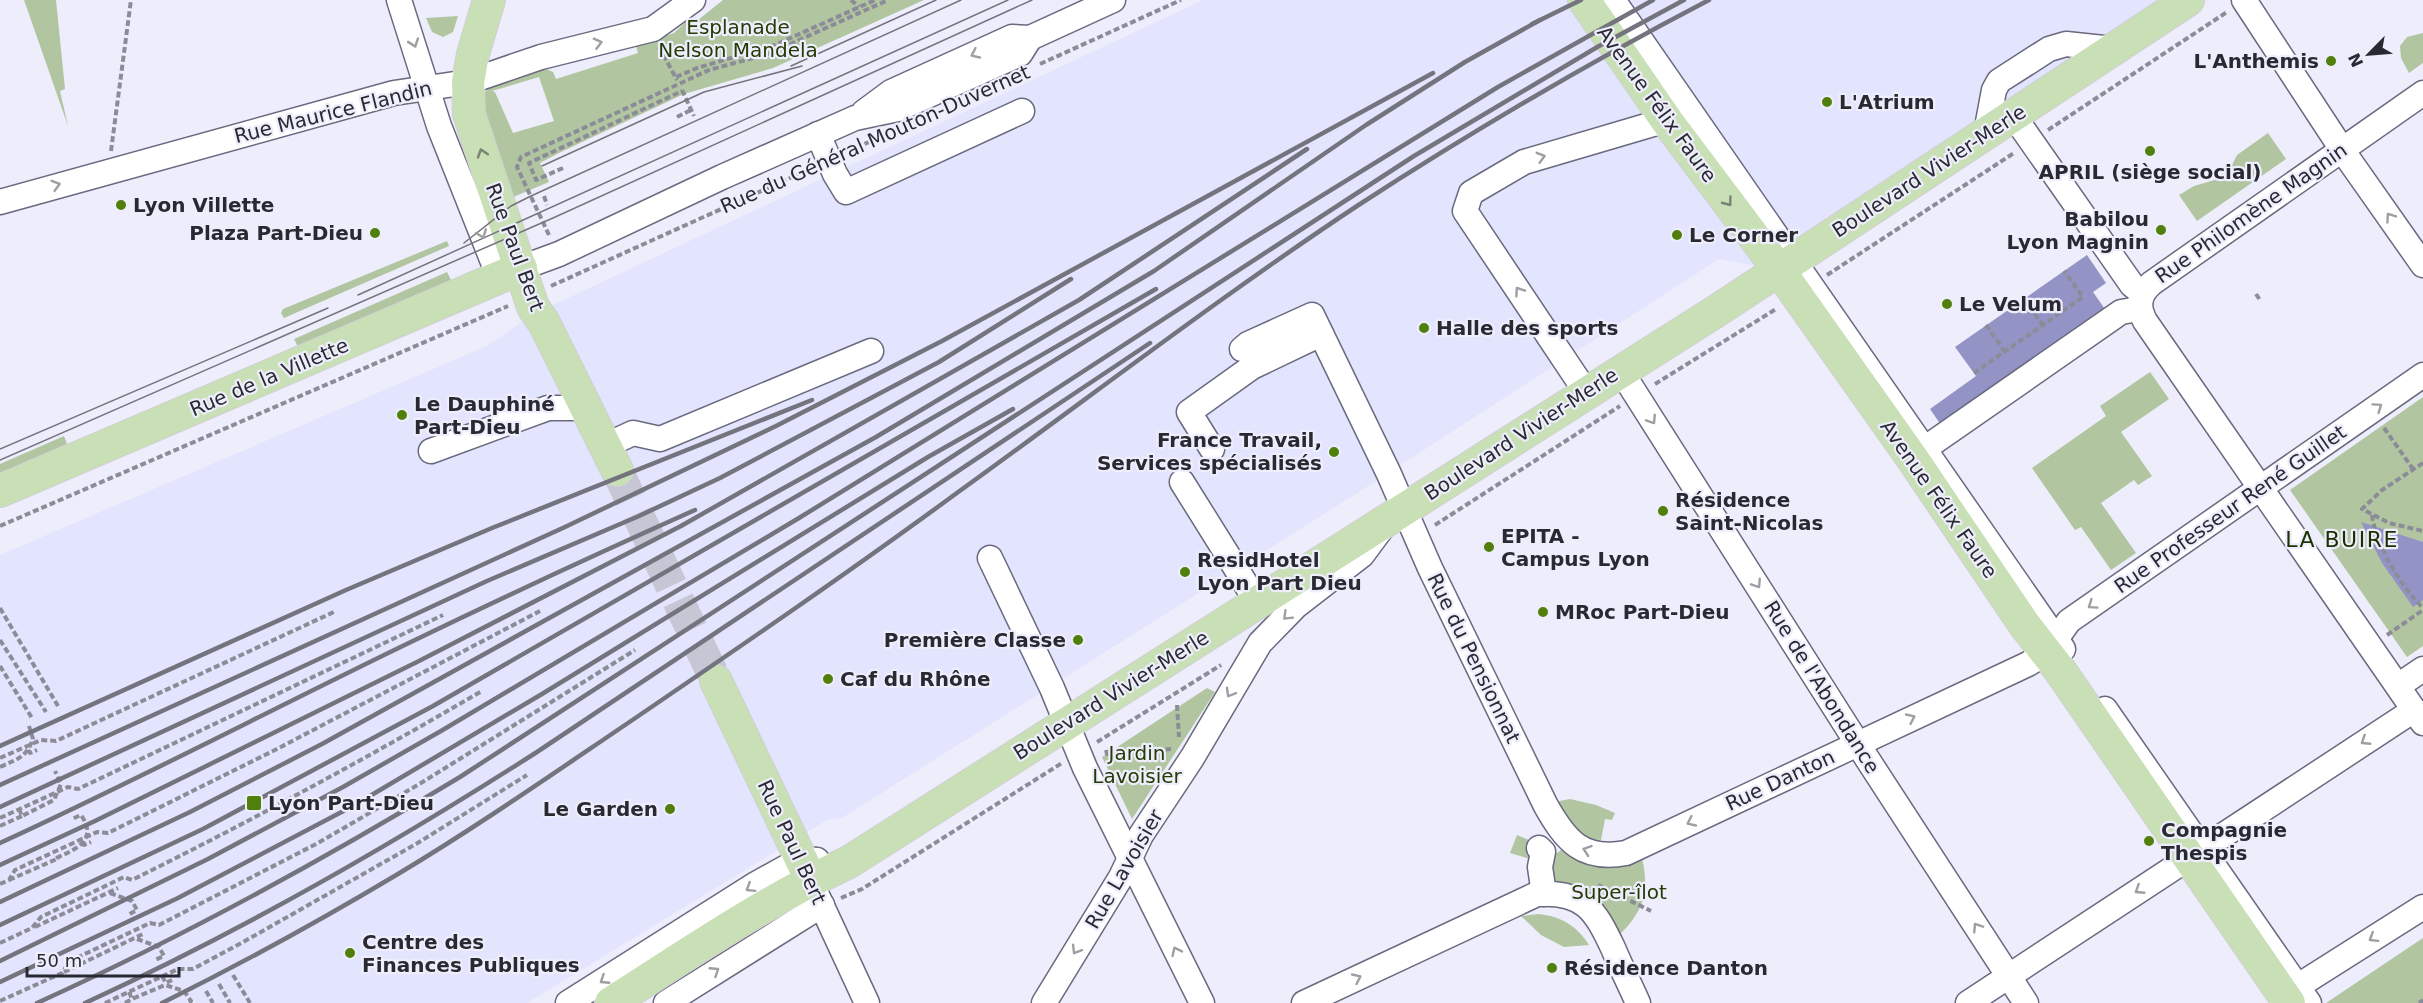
<svg xmlns="http://www.w3.org/2000/svg" width="2423" height="1003" font-family="'DejaVu Sans',sans-serif">
<rect width="100%" height="100%" fill="#ededfc"/>
<polygon fill="#e3e4fd" points="1203,0 2208,0 1779,270 1719,259 1365,488 842,818 827,820 527,1003 196,1003 194,1000 188,1003 0,1003 0,555 487,346 532,315"/>
<g fill="#b1c6a0" fill-rule="evenodd">
<polygon points="24,0 56,0 65,89 60,91 68,126"/>
<path d="M723 0H924L773 68 684 94 559 153 540 163 549 182 511 198 482 118V96L491 85 544 68 553 72 556 79 638 53 636 46 674 33 689 19 693 24ZM539 77 554 121 513 133 495 92 492 91Z"/>
<polygon points="458,16 453,32 443,37 432,32 426,18"/>
<polygon points="2423,33 2423,63 2409,73 2401,58 2400,46 2407,37"/>
<polygon points="2268,133 2286,159 2197,221 2179,195 2194,186 2218,179 2229,164 2232,165 2237,155"/>
<polygon points="447,241 449,246 284,318 281,313 283,309"/>
<polygon points="447,272 451,280 298,347 294,339"/>
<polygon points="2150,372 2169,399 2121,432 2152,476 2138,485 2134,480 2101,503 2136,553 2111,570 2081,527 2075,530 2032,468 2106,416 2100,406"/>
<polygon points="2423,397 2423,646 2407,657 2290,490"/>
<polygon points="64,436 67,444 0,473 0,464"/>
<polygon points="1207,688 1215,692 1132,819 1102,757"/>
<path d="M1570 799 1596 805 1615 813 1612 820 1605 819 1601 840C1570 837 1567 826 1549 803Z"/>
<polygon points="1517,835 1536,843 1530,859 1510,853"/>
<path d="M1566 846 1594 861 1623 867 1642 858C1650 893 1643 913 1617 937L1551 886 1552 857Z"/>
<path d="M1538 914C1561 916 1577 926 1589 945L1564 947 1541 935 1521 916Z"/>
<polygon points="2423,938 2423,1003 2326,1003"/>
</g>
<g fill="#9493c6">
<polygon points="2087,255 2106,283 2093,292 2107,312 1941,425 1930,409 1976,376 1955,347"/>
<polygon points="2361,522 2423,542 2423,600 2413,607 2382,563"/>
</g>
<g fill="none" stroke-linecap="round" stroke-linejoin="round">
<polyline stroke="#c6c6d4" stroke-width="32" stroke-dasharray="32 16" stroke-linecap="butt" points="617,470 716,681"/>
<defs>
<g id="minor">
<polyline points="399,0 439,126 499,277"/>
<polyline points="1613,0 2063,649"/>
<polyline points="2244,0 2347,157 2423,265"/>
<path d="M2423 93 2152 283C2139 294 2137 306 2145 321L2423 723"/>
<polyline points="864,112 891,92 1012,37 1030,38 1113,0"/>
<polyline points="2013,115 2132,285 2142,293"/>
<polyline points="1986,133 1994,90 1999,81 2049,49 2066,44 2113,49"/>
<polyline points="818,134 835,174 846,192 1022,111"/>
<polyline points="0,202 394,93 468,82 541,57 653,29 693,0"/>
<polyline points="521,268 559,254 722,177 855,118 898,109 1020,54 1030,38"/>
<path d="M1242 349 1248 344 1312 315 1389 474 1430 568 1546 806C1566 841 1582 861 1626 853L2028 664 2046 653 2069 621 2423 375"/>
<polyline points="1621,371 1868,760 2026,1003"/>
<polyline points="1586,392 1465,211 1471,193 1524,162 1653,124 1667,121"/>
<polyline points="605,446 633,433 660,439 871,351"/>
<polyline points="1212,449 1189,412 1252,367 1321,334"/>
<polyline points="431,451 548,408 575,408"/>
<polyline points="1914,456 2121,312 2139,309"/>
<polyline points="1182,482 1257,602"/>
<polyline points="990,558 1052,688 1085,768 1202,1003"/>
<polyline points="2398,686 2423,669"/>
<polyline points="2105,709 2309,1003"/>
<polyline points="1539,848 1543,852 1540,867 1544,894"/>
<polyline points="815,891 867,1003"/>
<polyline points="2284,995 2423,907"/>
<polyline points="568,1003 756,884 801,859 817,860"/>
<polyline points="666,1003 822,905"/>
<polyline points="1044,1003 1121,877 1141,835 1192,758 1260,643 1296,606 1362,555 1382,528"/>
<path d="M1304 1003 1537 894C1584 891 1595 910 1613 948 1621 967 1630 985 1638 1003"/>
<polyline points="1968,1003 2414,710"/>
</g>
<g id="major">
<polyline points="489,0 473,54 468,82 469,114 533,307 544,323 617,470"/>
<polyline points="1584,0 1667,121 1779,270 1912,458 2024,624 2059,669 2289,1003"/>
<polyline points="0,491 521,268"/>
<polyline points="716,681 811,880"/>
<path d="M611 1003C689 953 765 901 849 862L1718 310 2188 0"/>
</g>
</defs>
<use href="#minor" stroke="#69697f" stroke-width="27"/>
<use href="#major" stroke="#d0d0d2" stroke-width="34"/>
<g stroke="#8c8c98" stroke-width="4" stroke-dasharray="6 3" stroke-linecap="butt">
<polyline points="851,0 859,7"/>
<polyline points="659,47 677,80"/>
<polyline points="1040,64 1181,0"/>
<polyline points="676,77 697,68 775,45 875,0"/>
<polyline points="682,90 694,116"/>
<polyline points="677,117 691,110"/>
<polyline points="2048,130 2227,12"/>
<polyline points="111,151 131,0"/>
<polyline points="848,151 883,136"/>
<polyline points="563,168 536,180 529,163 682,91"/>
<polyline points="544,196 547,205"/>
<polyline points="549,235 517,167 521,157 709,70 768,54 888,0"/>
<polyline points="1827,275 2014,153"/>
<polyline points="551,286 812,168"/>
<polyline points="2256,294 2260,300"/>
<polyline points="2024,299 2043,325"/>
<polyline points="1986,325 2005,352"/>
<polyline points="1974,373 2083,297 2064,271"/>
<polyline points="1655,384 1776,309"/>
<polyline points="2384,428 2413,469"/>
<polyline points="2423,463 2382,490 2362,509 2389,523 2423,531"/>
<path d="M2372 515C2376 546 2401 586 2423 608"/>
<polyline points="1435,525 1620,406"/>
<polyline points="0,526 508,306"/>
<polyline points="0,608 58,706"/>
<polyline points="2387,635 2423,610"/>
<polyline points="0,640 46,712"/>
<polyline points="0,666 32,718"/>
<polyline points="1177,705 1179,737"/>
<polyline points="1097,742 1221,665"/>
<polyline points="28,750 30,753 37,750"/>
<polyline points="1106,750 1107,754 1171,749"/>
<polyline points="0,758 41,740 56,741 336,611"/>
<path d="M0 767C17 759 26 758 33 739L29 726"/>
<polyline points="19,809 22,816 54,800 61,784 55,771"/>
<polyline points="0,818 68,787 78,789 443,615"/>
<polyline points="0,826 22,816"/>
<polyline points="83,842 84,845 91,842"/>
<path d="M56 858C77 849 98 840 81 815L72 819"/>
<polyline points="9,880 59,858"/>
<polyline points="0,884 9,880 15,870 97,832 108,833 275,750 540,611"/>
<polyline points="1598,885 1651,911"/>
<polyline points="110,893 132,901 137,910 128,915"/>
<polyline points="841,898 862,889 1062,763"/>
<polyline points="35,927 118,888"/>
<polyline points="137,939 159,947 164,956 155,960"/>
<path d="M0 943 32 928 41 917 124 877 132 880C251 821 367 758 482 691"/>
<polyline points="64,972 145,933"/>
<polyline points="233,975 250,1003"/>
<polyline points="162,976 166,983 172,980"/>
<polyline points="219,984 230,1003"/>
<polyline points="206,991 213,1003"/>
<polyline points="129,992 132,999 165,985 184,991 191,1001 188,1003"/>
<polyline points="0,1001 62,973 70,961 150,923 159,925 318,843 421,783 635,650"/>
<polyline points="105,1003 178,969 193,969 245,941 416,844 527,775"/>
<polyline points="125,1003 134,998"/>
<polyline points="2419,1003 2423,1000"/>
</g>
<use href="#minor" stroke="#fff" stroke-width="24"/>
<use href="#major" stroke="#c9dfb5" stroke-width="32"/>
<g stroke="#74747f" stroke-width="1.5">
<polyline points="791,66 936,0"/>
<polyline points="542,166 704,92 802,66"/>
<polyline points="464,243 511,206 531,196 961,0"/>
<polyline points="358,295 1008,0"/>
<polyline points="0,449 328,308"/>
<polyline points="0,460 553,218 1032,0"/>
</g>
<g stroke="#74747f" stroke-width="4.5">
<polyline points="1532,24 1581,0"/>
<polyline points="0,746 346,590 492,528 812,400"/>
<polyline points="0,785 565,527 776,426 942,341 1433,73"/>
<polyline points="0,807 487,581 639,516 720,478 939,362 1071,279"/>
<path d="M0 843C140 779 276 707 415 640 508 595 601 552 695 510"/>
<polyline points="0,865 95,821 419,661 681,526 1079,300 1307,149"/>
<polyline points="0,902 190,812 322,744 876,437 1154,271 1366,125 1465,62 1540,20"/>
<polyline points="0,925 203,829 433,706 1156,289"/>
<polyline points="0,961 208,859 343,787 441,731 799,518 1498,87 1653,0"/>
<polyline points="0,982 178,898 353,806 542,694 928,457 1013,409"/>
<path d="M37 1003C183 937 323 860 460 777L1414 156 1599 46 1684 0"/>
<path d="M85 1003C242 931 392 845 537 752L1150 343"/>
<path d="M162 1003C243 963 321 920 398 874 478 826 554 773 631 721 738 648 845 575 950 498 1085 401 1218 298 1357 206 1471 132 1588 63 1709 0"/>
</g>
</g>
<defs><path id="oneway-chevron" d="M-2-3.5L2.5 0L-2 3.5" fill="none" stroke-width="1.6" stroke-linecap="round" stroke-linejoin="round" transform="scale(1.5)"/></defs>
<g stroke="#9f9fa3">
<use href="#oneway-chevron" transform="translate(414 43) rotate(71)"/>
<use href="#oneway-chevron" transform="translate(598 43) rotate(-14)"/>
<use href="#oneway-chevron" transform="translate(975 54) rotate(155)"/>
<use href="#oneway-chevron" transform="translate(1541 157) rotate(-16)"/>
<use href="#oneway-chevron" transform="translate(56 185) rotate(-16)"/>
<use href="#oneway-chevron" transform="translate(2390 217) rotate(-125)"/>
<use href="#oneway-chevron" transform="translate(482 234) rotate(69)"/>
<use href="#oneway-chevron" transform="translate(1519 291) rotate(-124)"/>
<use href="#oneway-chevron" transform="translate(2378 407) rotate(-35)"/>
<use href="#oneway-chevron" transform="translate(1652 420) rotate(57)"/>
<use href="#oneway-chevron" transform="translate(1757 584) rotate(57)"/>
<use href="#oneway-chevron" transform="translate(2092 605) rotate(145)"/>
<use href="#oneway-chevron" transform="translate(1287 616) rotate(135)"/>
<use href="#oneway-chevron" transform="translate(1230 693) rotate(120)"/>
<use href="#oneway-chevron" transform="translate(1911 718) rotate(-25)"/>
<use href="#oneway-chevron" transform="translate(2365 741) rotate(147)"/>
<use href="#oneway-chevron" transform="translate(1691 822) rotate(155)"/>
<use href="#oneway-chevron" transform="translate(1587 850) rotate(-161)"/>
<use href="#oneway-chevron" transform="translate(750 888) rotate(148)"/>
<use href="#oneway-chevron" transform="translate(2139 890) rotate(147)"/>
<use href="#oneway-chevron" transform="translate(1977 927) rotate(-123)"/>
<use href="#oneway-chevron" transform="translate(2373 938) rotate(148)"/>
<use href="#oneway-chevron" transform="translate(1076 950) rotate(121)"/>
<use href="#oneway-chevron" transform="translate(1176 951) rotate(-116)"/>
<use href="#oneway-chevron" transform="translate(715 971) rotate(-33)"/>
<use href="#oneway-chevron" transform="translate(1357 978) rotate(-25)"/>
<use href="#oneway-chevron" transform="translate(604 980) rotate(147)"/>
</g>
<g stroke="#798474">
<use href="#oneway-chevron" transform="translate(482 153) rotate(-108)"/>
<use href="#oneway-chevron" transform="translate(1728 202) rotate(53)"/>
</g>
<g fill="#517f0b" stroke="#ededfc" stroke-width="2">
<circle cx="2331" cy="61" r="6"/>
<circle cx="1827" cy="102" r="6"/>
<circle cx="2150" cy="151" r="6"/>
<circle cx="121" cy="205" r="6"/>
<circle cx="2161" cy="230" r="6"/>
<circle cx="375" cy="233" r="6"/>
<circle cx="1677" cy="235" r="6"/>
<circle cx="1947" cy="304" r="6"/>
<circle cx="1424" cy="328" r="6"/>
<circle cx="402" cy="415" r="6"/>
<circle cx="1334" cy="452" r="6"/>
<circle cx="1663" cy="511" r="6"/>
<circle cx="1489" cy="547" r="6"/>
<circle cx="1185" cy="572" r="6"/>
<circle cx="1543" cy="612" r="6"/>
<circle cx="1078" cy="640" r="6"/>
<circle cx="828" cy="679" r="6"/>
<rect x="246" y="795" width="16" height="16" rx="3"/>
<circle cx="670" cy="809" r="6"/>
<circle cx="2149" cy="841" r="6"/>
<circle cx="350" cy="953" r="6"/>
<circle cx="1552" cy="968" r="6"/>
</g>
<g text-anchor="middle" dominant-baseline="central" stroke-width="4.5" stroke-linejoin="round" paint-order="stroke">
<g font-size="20" fill="#243b04" stroke="#ededfc">
<text x="738" y="27">Esplanade<tspan x="738" dy="23">Nelson Mandela</tspan></text>
<text x="1137" y="753">Jardin<tspan x="1137" dy="23">Lavoisier</tspan></text>
<text x="1619" y="892">Super-îlot</text>
</g>
<g font-size="20" font-weight="bold" fill="#292932" stroke="#ededfc" text-anchor="start">
<text x="2319" y="61" text-anchor="end">L'Anthemis</text>
<text x="1839" y="102">L'Atrium</text>
<text x="2150" y="172" text-anchor="middle">APRIL (siège social)</text>
<text x="133" y="205">Lyon Villette</text>
<text x="2149" y="219" text-anchor="end">Babilou<tspan x="2149" dy="23">Lyon Magnin</tspan></text>
<text x="363" y="233" text-anchor="end">Plaza Part-Dieu</text>
<text x="1689" y="235">Le Corner</text>
<text x="1959" y="304">Le Velum</text>
<text x="1436" y="328">Halle des sports</text>
<text x="414" y="404">Le Dauphiné<tspan x="414" dy="23">Part-Dieu</tspan></text>
<text x="1322" y="440" text-anchor="end">France Travail,<tspan x="1322" dy="23">Services spécialisés</tspan></text>
<text x="1675" y="500">Résidence<tspan x="1675" dy="23">Saint-Nicolas</tspan></text>
<text x="1501" y="536">EPITA -<tspan x="1501" dy="23">Campus Lyon</tspan></text>
<text x="1197" y="560">ResidHotel<tspan x="1197" dy="23">Lyon Part Dieu</tspan></text>
<text x="1555" y="612">MRoc Part-Dieu</text>
<text x="1066" y="640" text-anchor="end">Première Classe</text>
<text x="840" y="679">Caf du Rhône</text>
<text x="268" y="803">Lyon Part-Dieu</text>
<text x="658" y="809" text-anchor="end">Le Garden</text>
<text x="2161" y="830">Compagnie<tspan x="2161" dy="23">Thespis</tspan></text>
<text x="362" y="942">Centre des<tspan x="362" dy="23">Finances Publiques</tspan></text>
<text x="1564" y="968">Résidence Danton</text>
</g>
<g font-size="20" fill="#292932" stroke="#ededfc">
<text transform="translate(1657 104) rotate(54)">Avenue Félix Faure</text>
<text transform="translate(333 112) rotate(-14)">Rue Maurice Flandin</text>
<text transform="translate(875 139) rotate(-24)">Rue du Général Mouton-Duvernet</text>
<text transform="translate(1929 171) rotate(-33)">Boulevard Vivier-Merle</text>
<text transform="translate(2251 213) rotate(-35)">Rue Philomène Magnin</text>
<text transform="translate(515 247) rotate(70)">Rue Paul Bert</text>
<text transform="translate(269 377) rotate(-23)">Rue de la Villette</text>
<text transform="translate(1521 434) rotate(-33)">Boulevard Vivier-Merle</text>
<text transform="translate(1939 499) rotate(55)">Avenue Félix Faure</text>
<text transform="translate(2230 509) rotate(-35)">Rue Professeur René Guillet</text>
<text transform="translate(1474 658) rotate(64)">Rue du Pensionnat</text>
<text transform="translate(1822 687) rotate(58)">Rue de l'Abondance</text>
<text transform="translate(1111 695) rotate(-32)">Boulevard Vivier-Merle</text>
<text transform="translate(1780 780) rotate(-25)">Rue Danton</text>
<text transform="translate(792 842) rotate(65)">Rue Paul Bert</text>
<text transform="translate(1124 869) rotate(-60)">Rue Lavoisier</text>
</g>
<g font-size="22" letter-spacing="1.5" fill="#1b3100" stroke="#ededfc">
<text x="2342" y="539">LA BUIRE</text>
</g>
</g>
<g transform="translate(2369 54) rotate(245)" stroke="#ededfc" stroke-width="4.5" paint-order="stroke">
<path d="M0-4.5L10 22L0 15L-10 22Z" fill="#292932"/>
<text y="-9" font-size="16" font-weight="bold" text-anchor="middle" fill="#292932">N</text>
</g>
<path d="M27 967v9h152v-9" fill="none" stroke="#292932" stroke-width="3"/>
<text x="36" y="967" font-size="18" fill="#292932" stroke="#ededfc" stroke-width="4.5" paint-order="stroke">50 m</text>
</svg>
